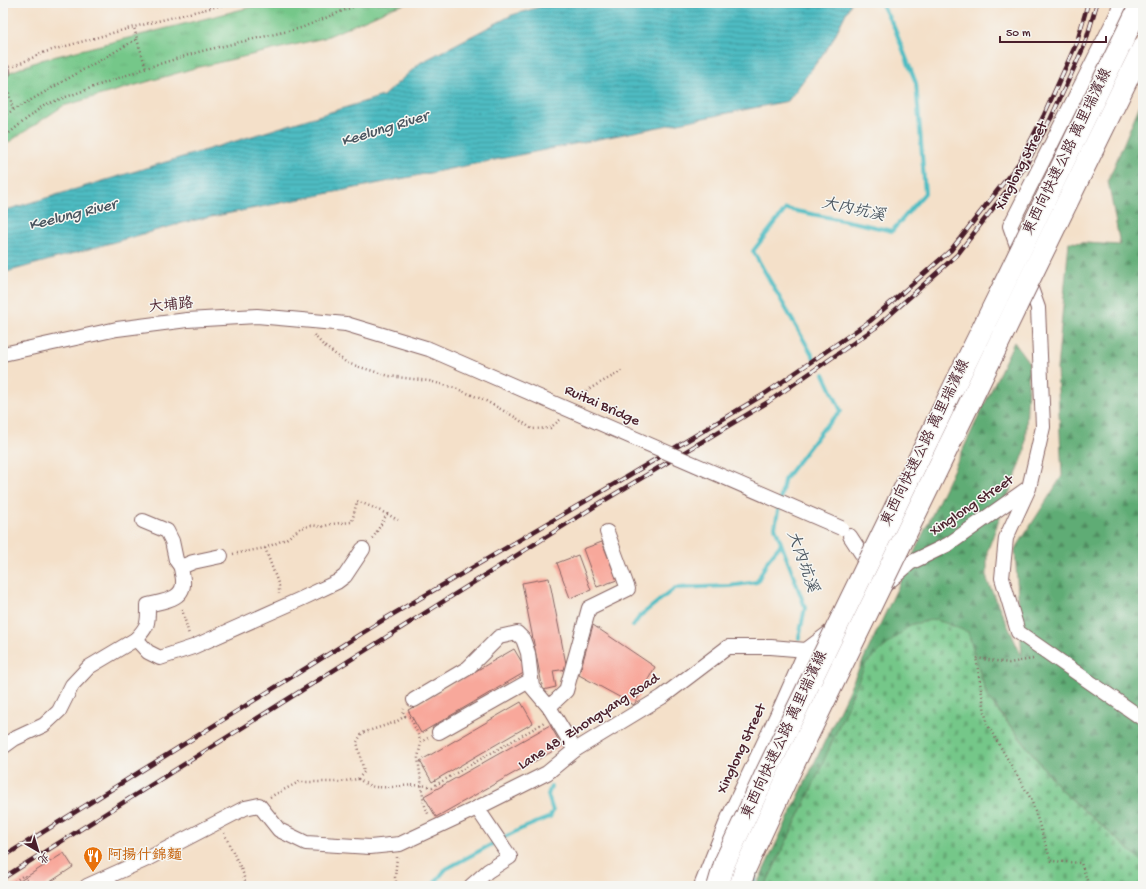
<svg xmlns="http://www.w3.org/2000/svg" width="1146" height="889" font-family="'Gochi Hand','LXGW WenKai TC',sans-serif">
<defs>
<pattern id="grass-tufts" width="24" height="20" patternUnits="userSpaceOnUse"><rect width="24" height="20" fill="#74c789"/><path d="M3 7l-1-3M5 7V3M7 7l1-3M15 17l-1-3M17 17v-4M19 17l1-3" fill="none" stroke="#66aa76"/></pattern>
<pattern id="forest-firs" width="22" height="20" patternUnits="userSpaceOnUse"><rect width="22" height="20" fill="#5fac75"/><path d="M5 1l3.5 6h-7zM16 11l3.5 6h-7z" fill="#508b60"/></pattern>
<pattern id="cemetery-stones" width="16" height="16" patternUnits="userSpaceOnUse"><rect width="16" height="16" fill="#74c789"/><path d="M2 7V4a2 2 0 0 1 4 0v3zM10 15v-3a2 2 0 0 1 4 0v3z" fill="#66aa76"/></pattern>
<pattern id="water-rules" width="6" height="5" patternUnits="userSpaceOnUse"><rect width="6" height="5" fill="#4dbcc2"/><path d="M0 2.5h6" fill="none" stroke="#42989e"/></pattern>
</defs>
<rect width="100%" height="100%" fill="#f6f6f2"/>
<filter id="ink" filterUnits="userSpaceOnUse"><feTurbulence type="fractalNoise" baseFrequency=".025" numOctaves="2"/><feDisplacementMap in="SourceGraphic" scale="8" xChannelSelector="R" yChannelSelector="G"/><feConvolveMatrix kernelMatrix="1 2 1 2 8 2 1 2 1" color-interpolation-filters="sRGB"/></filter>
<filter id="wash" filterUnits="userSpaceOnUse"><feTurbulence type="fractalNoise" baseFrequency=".012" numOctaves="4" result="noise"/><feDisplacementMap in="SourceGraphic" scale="16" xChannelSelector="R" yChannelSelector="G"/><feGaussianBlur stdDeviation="0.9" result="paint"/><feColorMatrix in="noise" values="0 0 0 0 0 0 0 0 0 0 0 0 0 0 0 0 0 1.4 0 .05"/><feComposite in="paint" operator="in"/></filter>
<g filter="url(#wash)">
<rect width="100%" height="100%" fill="#f4e0c9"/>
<polygon fill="url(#grass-tufts)" stroke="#5f735a" points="267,3 409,3 392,8 324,38 195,68 63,106 3,146 3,75 41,60"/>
<polygon fill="url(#forest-firs)" stroke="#546650" points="1143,97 1143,862 1061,790 987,696 968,632 809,795 765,886 756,886 1014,342 1029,363 1025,451 987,552 987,580 1022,657 1015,550 1062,476 1057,369 1069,242 1120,245 1108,181"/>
<polygon fill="url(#cemetery-stones)" stroke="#5f735a" points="935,619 968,632 987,697 1061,790 1143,862 1143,886 765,886 809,795 866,663 910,625"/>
<polygon fill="url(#water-rules)" stroke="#4c6e76" points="553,3 851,3 831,43 788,101 186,222 3,273 3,211 249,137 383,96 420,63 512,15"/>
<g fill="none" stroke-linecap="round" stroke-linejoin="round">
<g stroke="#4dbcc2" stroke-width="4">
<polyline points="814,358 753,251 786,209 862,224 892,231 925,193 921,142 916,83 894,27 881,3"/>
<polyline points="633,626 640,616 675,588 730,586 757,582 768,560 781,544"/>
<polyline points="799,638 805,607 775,527 784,480 823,429 841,411 824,374"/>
<polyline points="505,837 521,829 550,817 553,811 548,795 551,786"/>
<polyline points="432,886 446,869 496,842"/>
<polyline points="753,886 757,865"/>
</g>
</g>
<g id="blocks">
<g fill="#f8a89b">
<polygon points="602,542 617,580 597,587 583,549"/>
<polygon points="578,555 591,590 570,598 557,563"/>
<polygon points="549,578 567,669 553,671 556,687 543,690 522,583"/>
<polygon points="593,625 655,667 634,705 579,675"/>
<polygon points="514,649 527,671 421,733 408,710"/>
<polygon points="521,702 533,723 432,782 420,761"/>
<polygon points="550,725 562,746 436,817 424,796"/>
<polygon points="64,853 73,867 44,886 12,886"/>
</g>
</g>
</g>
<g filter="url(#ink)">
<use href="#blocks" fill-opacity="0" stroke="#866362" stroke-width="1"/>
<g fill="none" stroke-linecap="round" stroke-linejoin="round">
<defs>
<g id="minor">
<polyline points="3,71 3,72"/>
<polyline points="1021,257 1010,226 1117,14 1120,3"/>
<polyline points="1027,277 1038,308 1043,427 1029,488 1006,538 1002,578 1018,632 1143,719"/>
<polyline points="3,354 117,329 187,320 257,316 346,324"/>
<polyline points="143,521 167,531 172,541 176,560 181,567"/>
<polyline points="850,536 863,556 865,572"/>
<polyline points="884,586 910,563 949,544 1028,488"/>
<path d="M136 639C149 625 148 623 148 605 163 601 185 600 183 580 183 576 181 571 181 567L193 562 221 556"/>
<polyline points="414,700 468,668 499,637 517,633 523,639 528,653 532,687 549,707 575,750"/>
<polyline points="549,707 566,691 589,608 628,589 607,532"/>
<polyline points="439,732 531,680"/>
<polyline points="3,747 14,739 44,725 59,711 72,685 89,667 136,639 148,652 160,658 193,647 303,598 337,582 345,576 363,549"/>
<polyline points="87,886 147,859 245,808 259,805 279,830 306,843 370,847 400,844 477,808 547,773 575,750 662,697 728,647 771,647 806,650"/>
<polyline points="471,886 488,871 510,857 477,808"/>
<polyline points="701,886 729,816 779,711 806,650 835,628"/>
</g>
<g id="highway">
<polyline points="971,400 1017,305"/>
<polyline points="943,409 999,295"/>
</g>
</defs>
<use href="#minor" stroke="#866362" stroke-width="16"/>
<use href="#highway" stroke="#866362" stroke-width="23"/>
<g stroke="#866362" stroke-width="2.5" stroke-dasharray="1 3" stroke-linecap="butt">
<polyline points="137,39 146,68"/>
<polyline points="14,66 45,52 134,27 230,3"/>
<polyline points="7,85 13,110"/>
<polyline points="3,116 137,39 134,27"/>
<polyline points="3,138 44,105 146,68 202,51 301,28 362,3"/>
<polyline points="314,335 323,345 347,363 389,376 429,381 455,388 484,400 515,417 532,429 550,428 560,420"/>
<path d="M578 400C589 385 610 380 624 369"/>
<polyline points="387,514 398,520"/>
<polyline points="265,548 279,586 279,594"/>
<polyline points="233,554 265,548 286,539 301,528 312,525 322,527 331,524 352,522 357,501 372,507 387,514 372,540"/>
<polyline points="182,609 189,635"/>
<polyline points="1033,659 1009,663 976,658 987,724 1031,799 1051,861 1081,863 1089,886"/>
<polyline points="405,716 410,717 412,720 421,742"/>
<polyline points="428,738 421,742 418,758 424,803 429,816"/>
<path d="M358 779C363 782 369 786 375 787 394 789 414 782 432 787L540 725 544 722"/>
<polyline points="270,797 299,782 339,782 358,779 364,772 357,742 362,733 396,722 405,716 403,712 404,709"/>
<polyline points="224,833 243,873 246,886"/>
<polyline points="397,857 395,877 397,886"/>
<polyline points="8,886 24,875 31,886"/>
</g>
<use href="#minor" stroke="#fff" stroke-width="14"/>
<use href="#highway" stroke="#fff" stroke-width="21"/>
<defs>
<g id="rail">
<polyline points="3,857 383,620 596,495 763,395 870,321 951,250 1019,163 1044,115 1077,42 1088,3"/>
<polyline points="3,878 600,503 768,402 875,328 957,255 1025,167 1051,118 1085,44 1097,3"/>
</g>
</defs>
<use href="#rail" stroke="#4a1f2b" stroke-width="4.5"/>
<use href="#rail" stroke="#f6f6f2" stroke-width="3" stroke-dasharray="9" stroke-linecap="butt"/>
<defs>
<polyline id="minor-bridge" points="346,324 429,349 841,528"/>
<g id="highway-bridge">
<polyline points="999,295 1141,3"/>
<polyline points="1017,305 1143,47"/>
<polyline points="718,886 725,862 767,771 943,409"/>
<polyline points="740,886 745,869 786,780 971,400"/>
</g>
</defs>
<use href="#minor-bridge" stroke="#866362" stroke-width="16" stroke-linecap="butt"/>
<use href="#highway-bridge" stroke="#866362" stroke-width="23" stroke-linecap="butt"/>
<use href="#minor-bridge" stroke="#fff" stroke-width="14"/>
<use href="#highway-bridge" stroke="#fff" stroke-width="21"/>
</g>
</g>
<defs>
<symbol id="restaurant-pin" viewBox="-11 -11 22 30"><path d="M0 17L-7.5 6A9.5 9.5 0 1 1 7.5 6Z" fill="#e8710a" stroke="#f6f6f2"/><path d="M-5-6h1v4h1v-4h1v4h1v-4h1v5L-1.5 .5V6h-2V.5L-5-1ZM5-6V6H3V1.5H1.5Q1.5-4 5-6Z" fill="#fff"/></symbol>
</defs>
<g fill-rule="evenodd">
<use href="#restaurant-pin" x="82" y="845" width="22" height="30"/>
</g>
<g text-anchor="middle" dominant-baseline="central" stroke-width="3" stroke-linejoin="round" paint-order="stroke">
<g font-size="15" fill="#4a1f2b" stroke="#f6f6f2">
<text transform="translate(1068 152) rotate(-64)">東西向快速公路 萬里瑞濱線</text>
<text transform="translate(1022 166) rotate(-63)">Xinglong Street</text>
<text transform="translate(171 306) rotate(-6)">大埔路</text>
<text transform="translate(602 406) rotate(24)">Ruitai Bridge</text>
<text transform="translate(926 443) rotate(-64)">東西向快速公路 萬里瑞濱線</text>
<text transform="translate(972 506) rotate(-34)">Xinglong Street</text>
<text transform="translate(589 722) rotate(-33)">Lane 48, Zhongyang Road</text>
<text transform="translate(785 735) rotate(-65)">東西向快速公路 萬里瑞濱線</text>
<text transform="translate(742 749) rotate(-65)">Xinglong Street</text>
</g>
<g font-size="15" fill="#c56008" stroke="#f6f6f2" text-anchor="start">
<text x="107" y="856">阿揚什錦麵</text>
</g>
<g font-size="16" font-style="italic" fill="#4b5660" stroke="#f6f6f2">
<text transform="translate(385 130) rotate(-17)">Keelung River</text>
<text transform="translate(853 211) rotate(12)">大內坑溪</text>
<text transform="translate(73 216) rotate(-14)">Keelung River</text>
<text transform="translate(801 562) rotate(70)">大內坑溪</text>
</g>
</g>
<rect width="1146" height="889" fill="none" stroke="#f6f6f2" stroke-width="16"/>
<g transform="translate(38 851) rotate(142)" stroke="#f6f6f2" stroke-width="3" paint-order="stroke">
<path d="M0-3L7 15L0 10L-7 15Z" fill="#4a1f2b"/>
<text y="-6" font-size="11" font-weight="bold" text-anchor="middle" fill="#4a1f2b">北</text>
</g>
<path d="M1000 36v6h106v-6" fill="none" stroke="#4a1f2b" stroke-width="2"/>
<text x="1006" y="36" font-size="12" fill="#4a1f2b" stroke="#f6f6f2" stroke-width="3" paint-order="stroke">50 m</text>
</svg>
